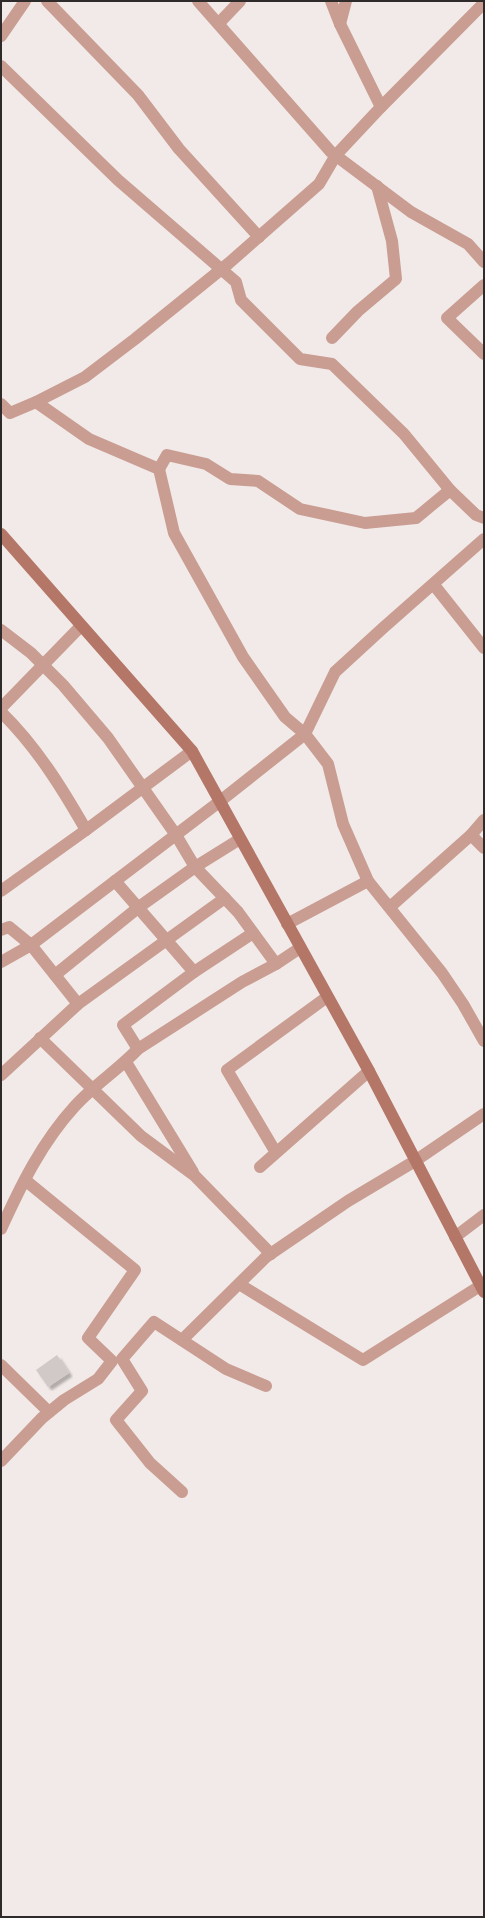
<svg xmlns="http://www.w3.org/2000/svg" width="485" height="1918" font-family="Quicksand,sans-serif">
<defs>
<filter id="shadow"><feDropShadow dx="3.5" dy="3.5" stdDeviation="1" flood-color="#0004"/></filter>
</defs>
<rect width="100%" height="100%" fill="#f2eae8"/>
<polygon fill="#d1c9c7" filter="url(#shadow)" points="57,1355 69,1373 48,1387 36,1370"/>
<g fill="none" stroke-linecap="round" stroke-linejoin="round">
<g stroke="#c99d92" stroke-width="12">
<polyline points="47,1 138,95 179,149 259,237"/>
<polyline points="198,1 331,152 411,212 468,244 484,262"/>
<polyline points="219,23 240,1"/>
<polyline points="340,24 346,1"/>
<polyline points="1,36 25,1"/>
<polyline points="1,66 118,180 236,282 241,300 300,359 332,364 404,434 450,490"/>
<polyline points="381,107 484,3"/>
<polyline points="484,285 447,318 484,354"/>
<polyline points="332,338 358,311 396,279 392,241 377,186"/>
<polyline points="36,402 85,377 135,339 229,263 319,184 336,155 381,107 340,24 331,1"/>
<polyline points="1,404 10,413 36,402 89,439 159,469 174,533 243,657 285,717 305,734 219,802 31,945 9,927 1,930"/>
<polyline points="159,469 167,455 206,464 230,479 258,481 300,509 365,523 416,518 450,490 476,515 484,518"/>
<polyline points="484,539 383,628 335,672 305,734 328,764 343,824 368,881 442,973 463,1004 484,1041"/>
<polyline points="434,585 484,648"/>
<polyline points="1,630 31,653 63,685 108,738 176,835 195,867 238,912 276,964 300,948"/>
<polyline points="1,708 81,626"/>
<path d="M1 712C36 746 62 788 86 830L192 751"/>
<polyline points="471,835 484,820"/>
<polyline points="115,881 194,972"/>
<polyline points="1,891 86,830"/>
<polyline points="390,907 471,835 484,848"/>
<polyline points="287,924 368,881"/>
<polyline points="1,962 31,945 78,1004"/>
<polyline points="55,975 139,907 195,867 240,839"/>
<polyline points="40,1038 141,1136 195,1176 271,1254"/>
<polyline points="138,1049 123,1025 194,972 253,933"/>
<polyline points="126,1062 193,1172"/>
<polyline points="1,1075 78,1004 225,898"/>
<polyline points="275,1151 227,1070 327,997"/>
<polyline points="260,1167 369,1071"/>
<path d="M1 1229C21 1185 42 1142 75 1106 94 1085 118 1070 138 1049L242 982 276 964"/>
<polyline points="455,1237 484,1215"/>
<polyline points="239,1284 363,1360 480,1286"/>
<polyline points="182,1340 266,1257 348,1201 415,1161 484,1114"/>
<polyline points="1,1365 49,1412"/>
<polyline points="1,1461 42,1418 64,1400 98,1379 112,1361 88,1338 135,1270 25,1180"/>
<polyline points="182,1492 150,1463 116,1420 142,1391 122,1359 154,1322 226,1369 266,1386"/>
</g>
<polyline stroke="#b47667" stroke-width="12" points="1,534 192,751 369,1071 484,1292"/>
</g>
<rect width="485" height="1918" fill="none" stroke="#2e2b2a" stroke-width="4"/>
</svg>
